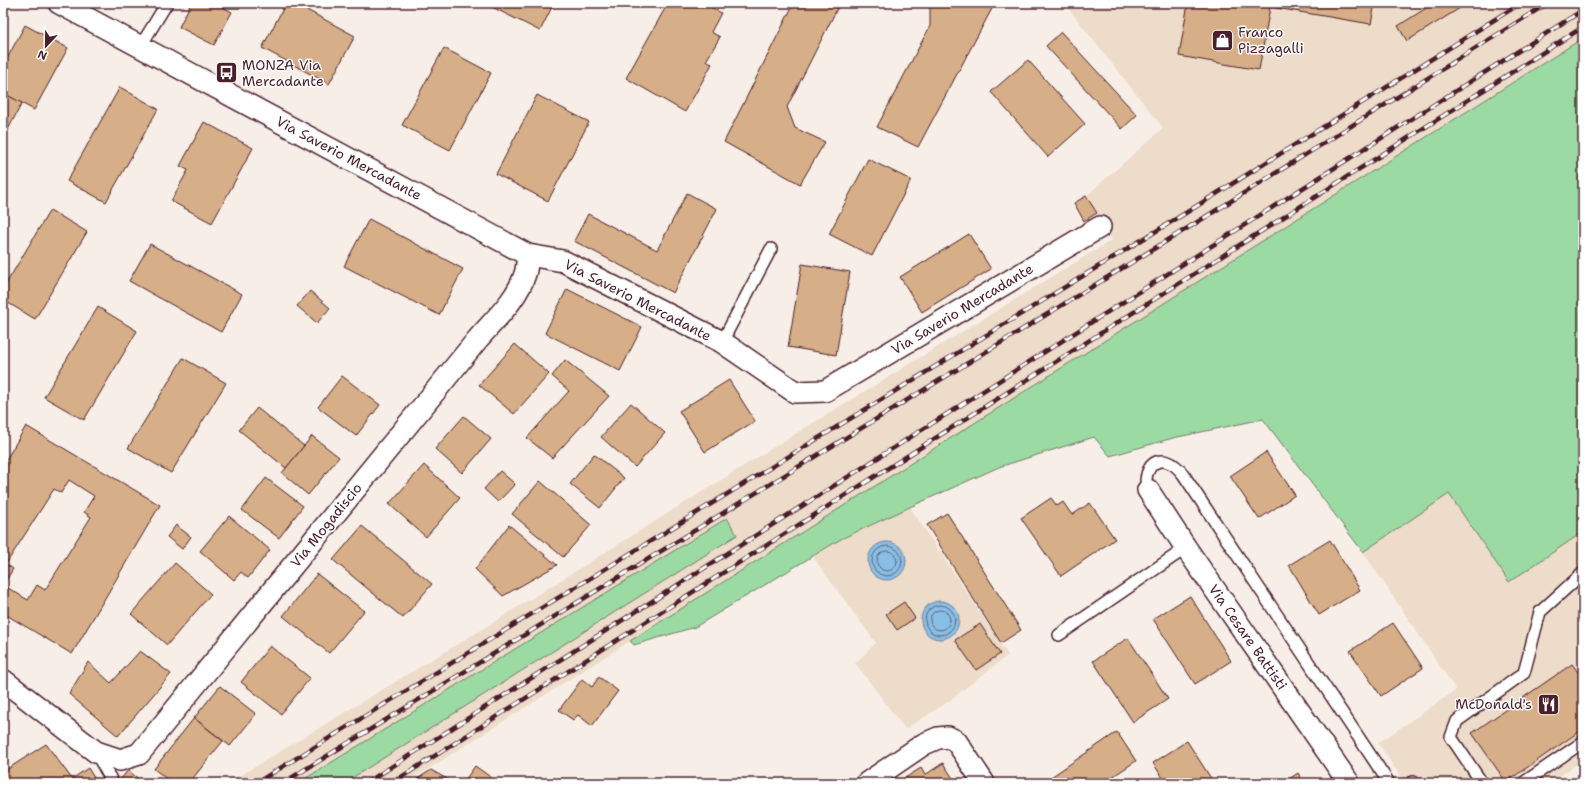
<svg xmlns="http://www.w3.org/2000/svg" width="1586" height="786" font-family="'Shantell Sans',sans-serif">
<rect width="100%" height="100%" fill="#f7efe7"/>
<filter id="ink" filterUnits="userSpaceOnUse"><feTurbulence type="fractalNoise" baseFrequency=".025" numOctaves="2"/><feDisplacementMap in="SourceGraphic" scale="8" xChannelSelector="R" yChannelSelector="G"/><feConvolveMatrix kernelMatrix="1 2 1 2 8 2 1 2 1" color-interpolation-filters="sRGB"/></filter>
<g filter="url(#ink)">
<g fill="#eddcca">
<polygon points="1064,3 1583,3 1583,38 406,783 344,783 737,535 727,518 300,783 228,783 489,625 782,442 1112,240 1086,196 1163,128"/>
<polygon points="1449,494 1509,582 1583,532 1583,760 1549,783 1405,783 1378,743 1456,690 1363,552"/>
<polygon points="910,507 1008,655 945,704 905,729 855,663 876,643 812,556 841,539"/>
</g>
<g fill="#9bdaa3" stroke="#727c67">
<polygon points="1583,38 1583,532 1509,582 1449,494 1363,552 1263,419 1173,438 1110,456 1094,437 999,467 910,507 841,539 695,627 634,645 630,641"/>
<polygon points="727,518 737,535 344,783 298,783"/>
</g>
<g fill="#88bfe6" stroke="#6f7f9b">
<circle cx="887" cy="561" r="19"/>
<circle cx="940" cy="620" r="19"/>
</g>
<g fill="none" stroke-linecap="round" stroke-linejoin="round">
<g stroke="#635f76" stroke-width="1">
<circle cx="887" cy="561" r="15"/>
<circle cx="887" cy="561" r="10"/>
<circle cx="940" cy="620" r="15"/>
<circle cx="940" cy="620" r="10"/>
</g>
</g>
<g fill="#d6ae87" stroke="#4a1f2b" fill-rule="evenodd">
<polygon points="191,3 215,3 232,12 214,45 179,27"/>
<polygon points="286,3 294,3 355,36 329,84 262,48"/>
<polygon points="484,3 554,3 540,31"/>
<polygon points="668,3 704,3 721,13 711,32 720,37 706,61 712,64 685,112 626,78"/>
<polygon points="794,3 840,3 787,107 795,128 825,142 800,184 724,142"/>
<polygon points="921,3 995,3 918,147 877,127 930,26 930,8"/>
<polygon points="1188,3 1375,3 1371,24 1270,7 1259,70 1179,56"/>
<polygon points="1434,3 1468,3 1407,41 1398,26"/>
<polygon points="25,25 68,48 34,110 3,93 3,66"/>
<polygon points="1061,32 1137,115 1122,129 1046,46"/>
<polygon points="444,48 491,73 450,150 402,125"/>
<polygon points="1028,60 1085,124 1048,157 991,92"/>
<polygon points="120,87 158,109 106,202 67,181"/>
<polygon points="3,93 22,103 3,139"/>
<polygon points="537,95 589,122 548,201 496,174"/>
<polygon points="204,122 253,148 212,223 171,201 188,170 180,166"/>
<polygon points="868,159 911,180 872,256 829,234"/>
<polygon points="687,193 717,209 673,293 574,241 588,214 657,250"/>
<polygon points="1086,196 1097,213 1084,221 1074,203"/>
<polygon points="50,210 87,232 35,319 3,300 3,289"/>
<polygon points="369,219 463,269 439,315 344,266"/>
<polygon points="969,234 991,269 922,312 900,277"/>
<polygon points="150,244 242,294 221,332 129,281"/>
<polygon points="802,264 850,272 836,355 788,347"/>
<polygon points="567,289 642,327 620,371 545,333"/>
<polygon points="310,291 330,308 317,323 297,306"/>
<polygon points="98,307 137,331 84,420 44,397"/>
<polygon points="515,344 549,374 514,414 479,385"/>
<polygon points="183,358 226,383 171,473 128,448"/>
<polygon points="565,360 609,396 552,458 527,438 569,391 552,376"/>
<polygon points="342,376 380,405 356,436 318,407"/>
<polygon points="729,380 755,421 705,452 679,411"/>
<polygon points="631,403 665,433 635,467 601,437"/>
<polygon points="257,408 304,446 286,468 239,430"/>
<polygon points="464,416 491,439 462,473 435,449"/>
<path d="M26 426 160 505 72 654 3 613V465ZM69 480 94 496 84 512 91 517 45 590 37 585 28 600 3 585 13 569 6 564 54 489 61 493Z"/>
<polygon points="312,436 339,457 308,495 282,473"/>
<polygon points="1266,452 1295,495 1259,519 1230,476"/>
<polygon points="594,454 624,478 600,508 570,484"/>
<polygon points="424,465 460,498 426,537 389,504"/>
<polygon points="500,471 515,484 498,502 484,489"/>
<polygon points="266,478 303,506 279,538 242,510"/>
<polygon points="540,481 591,525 563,557 512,514"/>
<polygon points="1051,498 1057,506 1063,502 1072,515 1090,503 1115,539 1061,576 1021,518"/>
<polygon points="947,513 1021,630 1001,643 927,525"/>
<polygon points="229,516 270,550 248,578 241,572 234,580 200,551"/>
<polygon points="176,525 191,537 182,549 167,537"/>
<polygon points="509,525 557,565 503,596 475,569"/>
<polygon points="362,526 432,584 403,618 333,560"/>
<polygon points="1330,540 1360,590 1319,615 1289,565"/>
<polygon points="175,563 211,594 167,645 131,614"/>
<polygon points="317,574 364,611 329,653 283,616"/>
<polygon points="1190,596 1231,661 1195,684 1153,619"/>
<polygon points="904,602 915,618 897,630 886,614"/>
<polygon points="1393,623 1423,668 1381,696 1350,651"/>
<polygon points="980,624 1000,654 976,670 955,640"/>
<polygon points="1128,638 1168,699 1133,722 1093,661"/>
<polygon points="270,646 310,678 281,714 241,682"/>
<polygon points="140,651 171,674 118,736 69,694 88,662 111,683"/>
<polygon points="1572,664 1583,679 1583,729 1506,782 1472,733"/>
<polygon points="599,677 618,691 592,726 578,715 573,720 559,710 582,679 592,687"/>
<polygon points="220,686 256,714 230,746 194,718"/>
<polygon points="194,718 223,741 189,783 172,783 154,769"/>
<polygon points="1117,732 1136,761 1103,783 1055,783 1051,777"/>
<polygon points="1187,741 1214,783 1166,783 1153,763"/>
<polygon points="46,744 72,779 88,768 97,783 3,783 3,772"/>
<polygon points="943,763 956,783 897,783 921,768 925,775"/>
<polygon points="475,766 499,783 463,783"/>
<polygon points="128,770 143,783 118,783"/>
<polygon points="431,770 454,783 411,783"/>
<polygon points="1298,773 1304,783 1283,783"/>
</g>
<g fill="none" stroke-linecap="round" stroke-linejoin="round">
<defs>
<g id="lane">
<polyline points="140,47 167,3"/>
<polyline points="722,342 771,249"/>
<path d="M1148 490C1142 476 1151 456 1168 462 1174 464 1179 469 1183 474L1389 783"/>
<polyline points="1059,635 1186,548"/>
<polyline points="96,753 113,783"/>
<polyline points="1411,783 1413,782"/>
<polyline points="1482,783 1451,737 1457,721 1524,673 1540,612 1583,573"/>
<polyline points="1523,783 1583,742"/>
</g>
<g id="street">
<polyline points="59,3 528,255 563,261 722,342 795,392 825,391 1100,227"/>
<polyline points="1148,490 1186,548 1349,783"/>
<path d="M3 680 96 752 120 760 139 754 477 340C494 320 517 300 525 274 527 268 527 261 528 255"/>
<polyline points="867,783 924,744 938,738 948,737 956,741 984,783"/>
</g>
</defs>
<use href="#lane" stroke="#4a1f2b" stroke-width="14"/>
<use href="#street" stroke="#4a1f2b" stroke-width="24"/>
<use href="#lane" stroke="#fff" stroke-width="11"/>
<use href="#street" stroke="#fff" stroke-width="21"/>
<defs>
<g id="rail">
<polyline points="256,783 1184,214 1521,3"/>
<polyline points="283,783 1191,226 1548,3"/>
<polyline points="366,783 1583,10"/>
<polyline points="392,783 1583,27"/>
</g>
</defs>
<use href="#rail" stroke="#4a1f2b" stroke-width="4.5"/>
<use href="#rail" stroke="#fff" stroke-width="3" stroke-dasharray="9" stroke-linecap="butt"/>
</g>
</g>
<defs>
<symbol id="shop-square" viewBox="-11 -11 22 22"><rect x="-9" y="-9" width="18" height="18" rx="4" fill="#4a1f2b" stroke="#fff"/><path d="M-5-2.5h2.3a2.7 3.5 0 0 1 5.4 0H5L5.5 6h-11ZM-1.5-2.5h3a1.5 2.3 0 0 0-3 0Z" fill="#fff"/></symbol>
<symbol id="bus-square" viewBox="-11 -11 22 22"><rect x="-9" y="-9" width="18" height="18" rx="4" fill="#4a1f2b" stroke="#fff"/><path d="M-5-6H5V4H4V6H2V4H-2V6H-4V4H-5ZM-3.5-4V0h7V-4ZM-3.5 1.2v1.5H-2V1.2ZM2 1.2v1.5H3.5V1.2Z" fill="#fff"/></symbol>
<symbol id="restaurant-square" viewBox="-11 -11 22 22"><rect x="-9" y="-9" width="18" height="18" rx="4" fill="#4a1f2b" stroke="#fff"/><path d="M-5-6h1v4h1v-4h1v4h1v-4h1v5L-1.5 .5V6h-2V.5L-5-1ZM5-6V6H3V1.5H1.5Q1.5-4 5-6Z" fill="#fff"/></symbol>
</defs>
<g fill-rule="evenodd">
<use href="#shop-square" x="1210" y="28" width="25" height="25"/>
<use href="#bus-square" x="214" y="60" width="25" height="25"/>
<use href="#restaurant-square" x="1536" y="692" width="25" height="25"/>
</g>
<g text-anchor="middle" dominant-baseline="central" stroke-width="3" stroke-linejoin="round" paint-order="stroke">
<g font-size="14" fill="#4a1f2b" stroke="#fff" text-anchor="start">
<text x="1238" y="32">Franco<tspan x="1238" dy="16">Pizzagalli</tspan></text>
<text x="242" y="65">MONZA Via<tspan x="242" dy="16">Mercadante</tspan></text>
<text x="1532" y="704" text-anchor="end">McDonald's</text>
</g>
<g font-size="14" fill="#4a1f2b" stroke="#fff">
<text transform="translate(349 158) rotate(28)">Via Saverio Mercadante</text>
<text transform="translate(638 300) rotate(27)">Via Saverio Mercadante</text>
<text transform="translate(962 309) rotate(-31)">Via Saverio Mercadante</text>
<text transform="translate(326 525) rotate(-51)">Via Mogadiscio</text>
<text transform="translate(1248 637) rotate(55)">Via Cesare Battisti</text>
</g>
</g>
<rect width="1586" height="786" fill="none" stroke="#fff" stroke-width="16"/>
<rect x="8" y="8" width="1570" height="770" fill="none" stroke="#4a1f2b" stroke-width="1.5" filter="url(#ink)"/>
<g transform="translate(46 46) rotate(202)" stroke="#ffffff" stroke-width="3" paint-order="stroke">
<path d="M0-3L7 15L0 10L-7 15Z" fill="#4a1f2b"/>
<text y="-6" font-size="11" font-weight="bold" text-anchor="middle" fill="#4a1f2b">N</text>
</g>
</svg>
